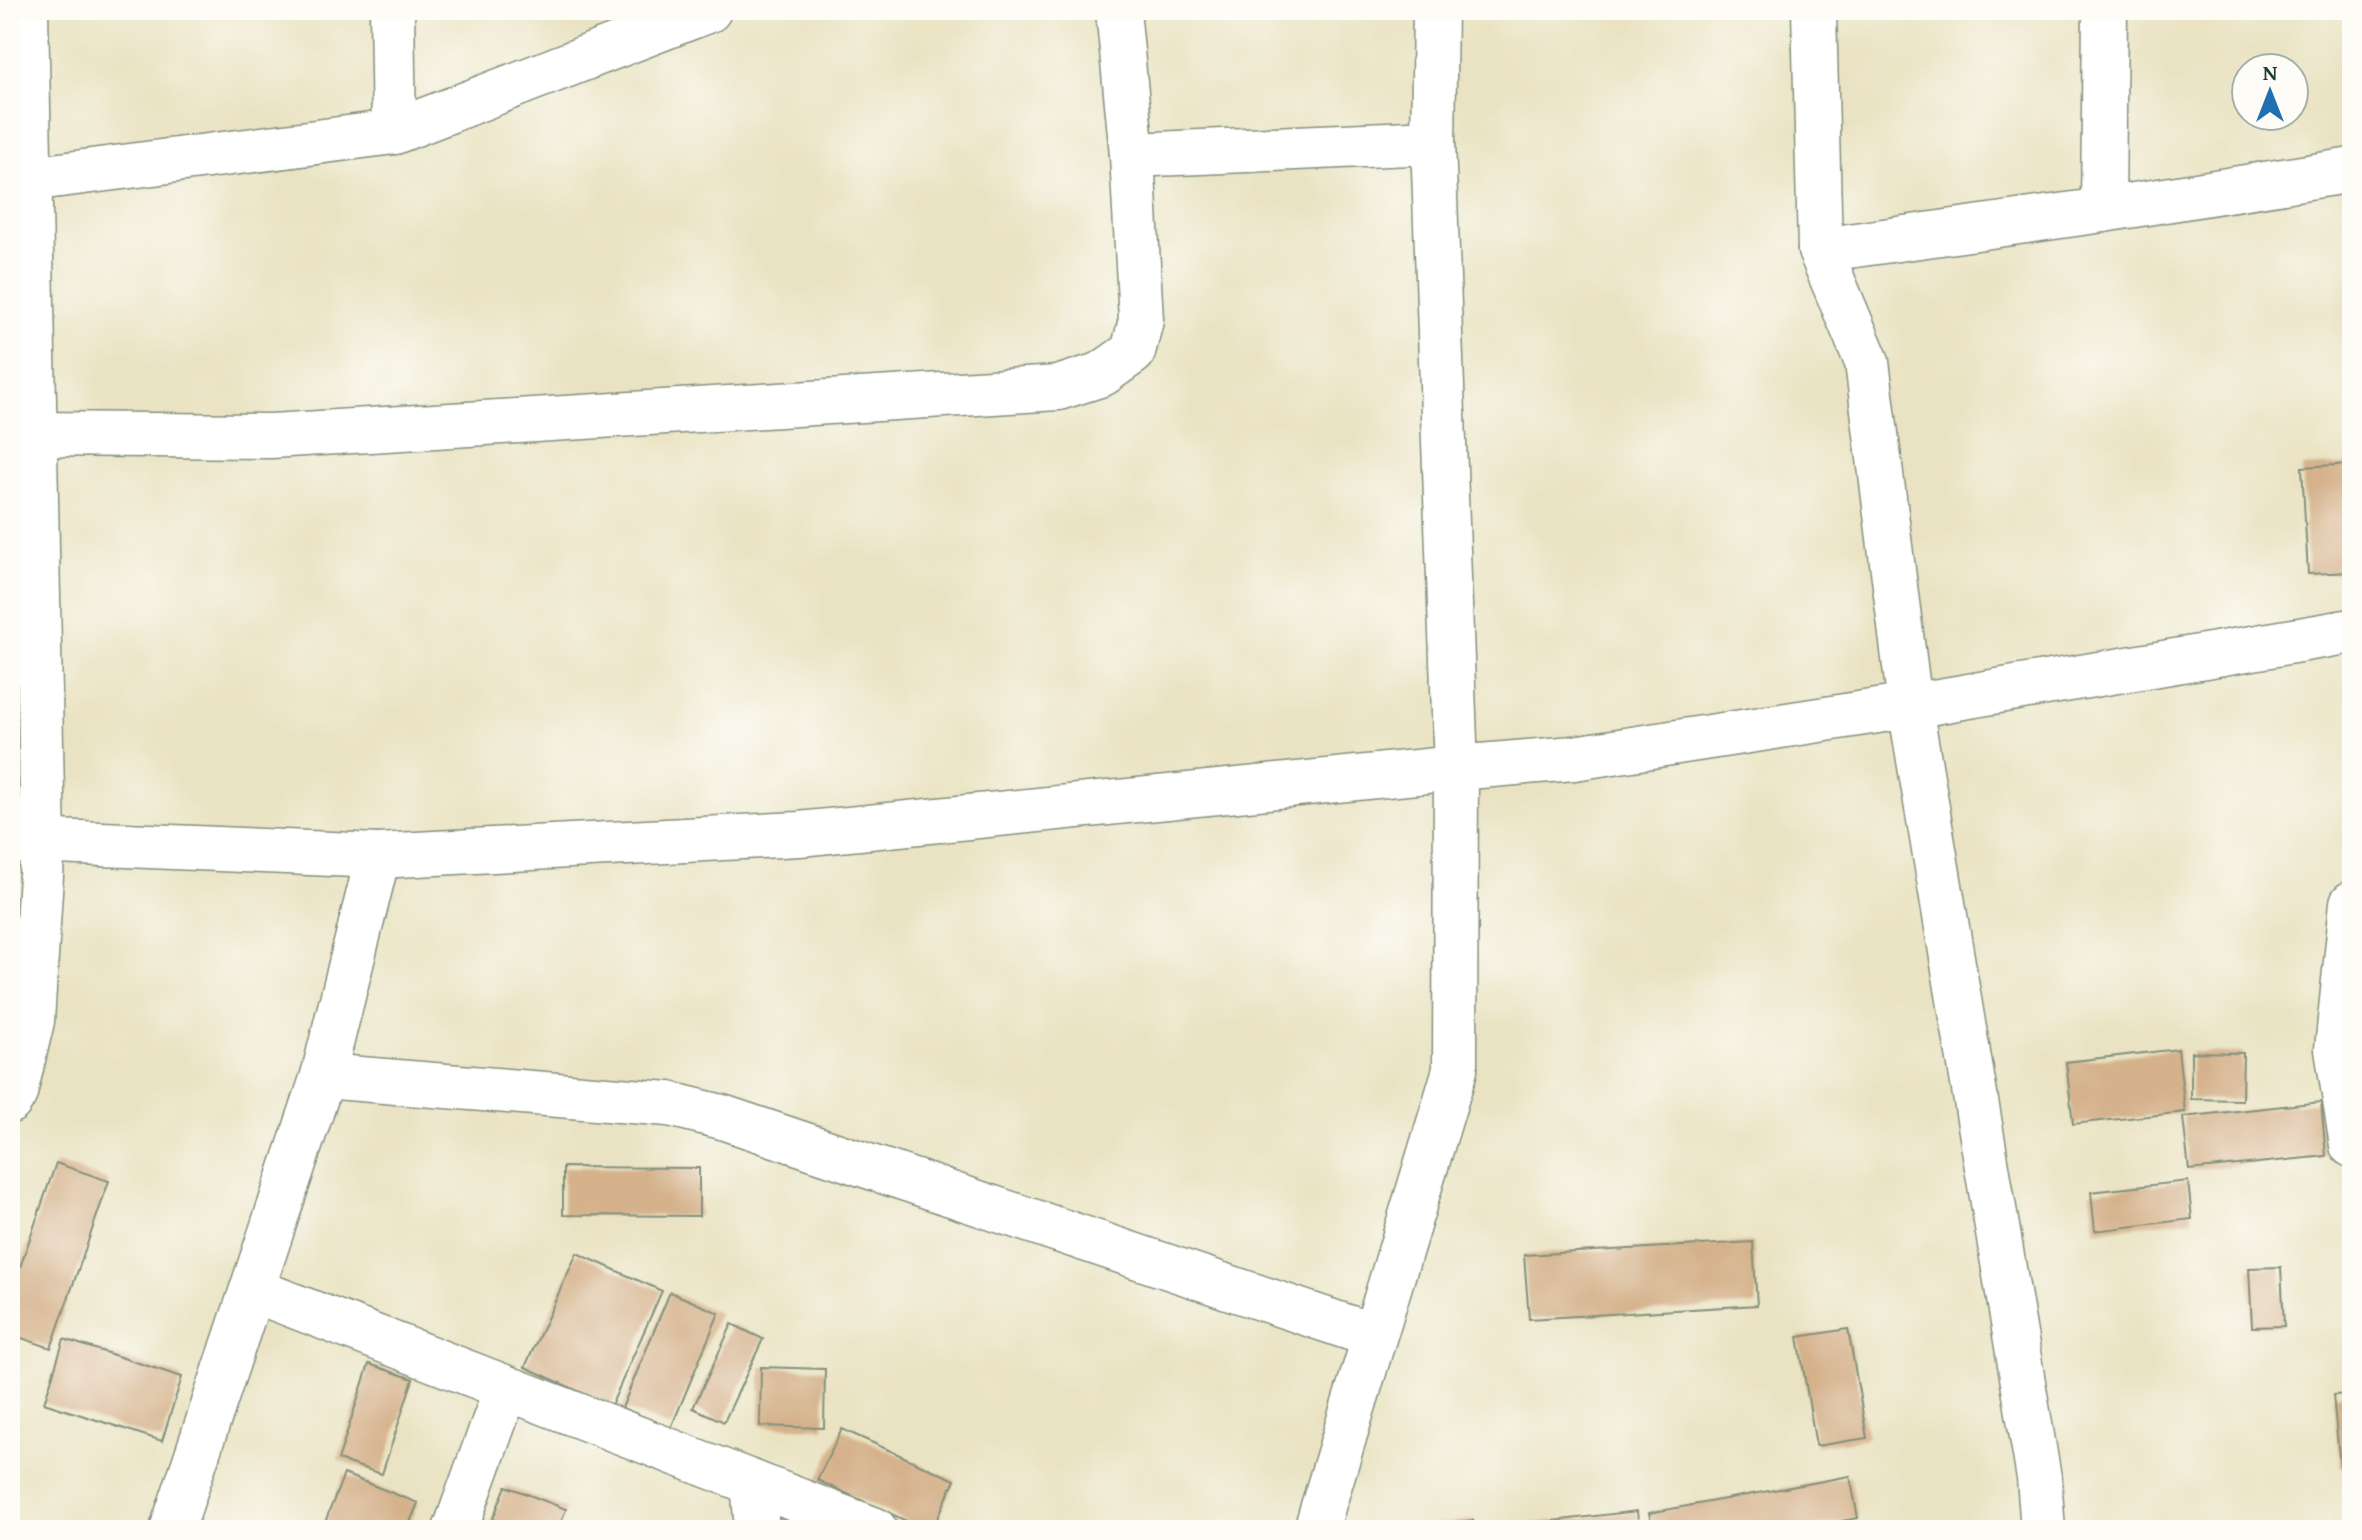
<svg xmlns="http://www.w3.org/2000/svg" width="2362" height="1540" font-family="'Gentium Book Plus',serif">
<rect width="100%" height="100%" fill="#fdfcf7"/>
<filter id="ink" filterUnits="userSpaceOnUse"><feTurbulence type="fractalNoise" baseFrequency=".0125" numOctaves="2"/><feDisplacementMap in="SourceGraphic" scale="16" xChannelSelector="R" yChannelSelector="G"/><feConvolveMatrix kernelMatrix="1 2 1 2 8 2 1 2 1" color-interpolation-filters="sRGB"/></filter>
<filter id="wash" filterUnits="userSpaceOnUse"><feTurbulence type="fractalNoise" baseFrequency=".006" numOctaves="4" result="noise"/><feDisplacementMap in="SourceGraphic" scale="32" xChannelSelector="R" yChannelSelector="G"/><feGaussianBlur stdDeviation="1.8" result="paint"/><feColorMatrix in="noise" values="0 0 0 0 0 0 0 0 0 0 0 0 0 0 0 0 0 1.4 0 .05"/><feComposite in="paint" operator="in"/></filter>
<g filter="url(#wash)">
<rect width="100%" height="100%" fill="#eae3c3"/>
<g id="blocks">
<g fill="#d5b28c">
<polygon points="2352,464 2352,572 2308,574 2302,467"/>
<polygon points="2178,1049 2185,1112 2073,1124 2066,1062"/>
<polygon points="2191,1052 2243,1053 2242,1100 2191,1099"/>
<polygon points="2321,1102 2326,1156 2189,1170 2183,1117"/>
<polygon points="56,1163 109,1181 51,1348 10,1334 10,1296"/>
<polygon points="563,1167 699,1168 699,1216 563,1215"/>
<polygon points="2188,1181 2192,1219 2095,1231 2091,1192"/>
<polygon points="1753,1242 1757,1305 1529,1319 1524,1255"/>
<polygon points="577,1253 662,1291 611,1406 525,1367"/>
<polygon points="2281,1267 2284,1326 2252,1327 2249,1268"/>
<polygon points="670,1292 719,1313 671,1428 622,1408"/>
<polygon points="732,1324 763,1339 724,1422 693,1408"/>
<polygon points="1848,1329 1867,1438 1816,1446 1798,1337"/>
<polygon points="64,1339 182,1377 162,1441 44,1403"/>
<polygon points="369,1364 413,1379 382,1474 338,1460"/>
<polygon points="761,1367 825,1369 824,1428 760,1426"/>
<polygon points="2352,1394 2352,1466 2340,1467 2333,1395"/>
<polygon points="842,1429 955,1480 932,1530 926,1530 817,1480"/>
<polygon points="344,1474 418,1503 407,1530 322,1530"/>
<polygon points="1850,1476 1858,1518 1795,1530 1653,1530 1649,1513"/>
<polygon points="506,1486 566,1509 558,1530 495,1530 489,1528"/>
<polygon points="1637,1511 1639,1530 1494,1530 1494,1528"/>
<polygon points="1473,1520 1475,1530 1440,1530 1439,1524"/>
</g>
</g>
</g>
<g filter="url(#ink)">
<use href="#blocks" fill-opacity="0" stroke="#84907c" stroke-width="2"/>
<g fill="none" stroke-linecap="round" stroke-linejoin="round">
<defs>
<g id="minor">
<polyline points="392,10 394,132"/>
<polyline points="1132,155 1433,142"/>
<polyline points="29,179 394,132 709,10"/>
<polyline points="2103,210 2105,10"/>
<polyline points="10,430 34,434 271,436 1058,388 1102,374 1133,352 1141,320 1132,155 1118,10"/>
<polyline points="10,840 378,856 799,834 1456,768 1574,758 1910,706 2352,631"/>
<polyline points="2352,903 2337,1049 2352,1145"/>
<polyline points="323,1076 669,1104 722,1117 1374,1336"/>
<polyline points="10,1101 15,1093 32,1021 43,843 26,10"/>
<polyline points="253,1290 875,1530"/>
<polyline points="753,1483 757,1530"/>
<polyline points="172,1530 323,1076 378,856"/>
<polyline points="455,1530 506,1389"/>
<polyline points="1316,1530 1455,1070 1456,768 1433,142 1435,10"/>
<polyline points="2043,1530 2039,1478 1910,706 1867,362 1820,250 2103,210 2352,170"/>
</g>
<polyline id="tertiary" points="1814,10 1820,250"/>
</defs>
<use href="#minor" stroke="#84907c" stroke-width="47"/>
<use href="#tertiary" stroke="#84907c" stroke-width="47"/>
<use href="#minor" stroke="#fff" stroke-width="44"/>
<use href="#tertiary" stroke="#fff" stroke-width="44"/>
</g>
</g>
<rect width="2362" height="1540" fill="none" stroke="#fdfcf7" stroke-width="40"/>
<g transform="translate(2270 92)"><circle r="38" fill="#fdfcf7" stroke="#a4b0a9" stroke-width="2"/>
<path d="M0-6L14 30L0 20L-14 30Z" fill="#1f6fb2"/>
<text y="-12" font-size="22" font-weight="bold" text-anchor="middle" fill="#1f3d34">N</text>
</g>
</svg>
